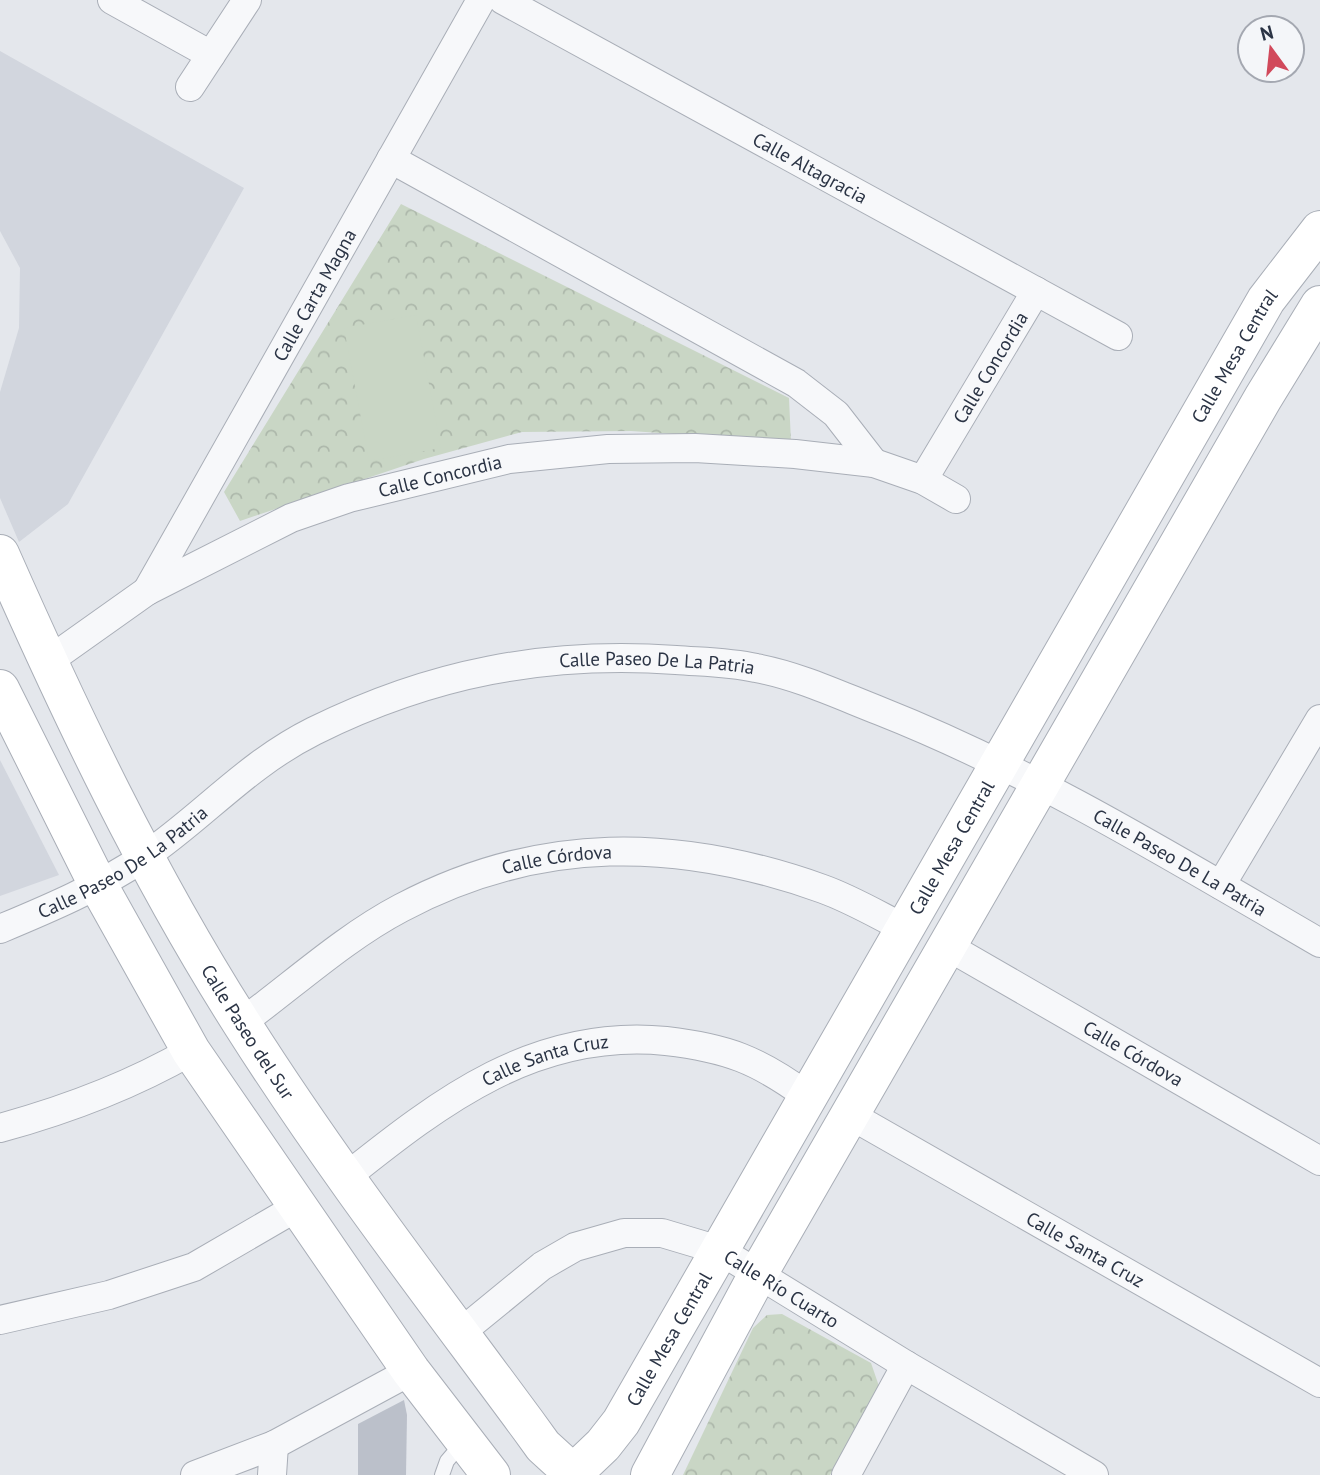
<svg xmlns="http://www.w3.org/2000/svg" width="1320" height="1475" font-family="'PT Sans',sans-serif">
<defs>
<pattern id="forest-crowns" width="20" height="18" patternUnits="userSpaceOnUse" patternTransform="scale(1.75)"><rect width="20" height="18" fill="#c9d6c5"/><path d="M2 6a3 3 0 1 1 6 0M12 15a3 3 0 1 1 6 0" fill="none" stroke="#adb8ab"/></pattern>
</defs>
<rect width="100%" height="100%" fill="#e4e7ec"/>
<g fill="#d2d6de">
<polygon points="0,51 244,188 68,504 19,542 0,498 0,392 19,328 20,268 0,231"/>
<polygon points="0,760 59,875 0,896"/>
</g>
<g fill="url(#forest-crowns)">
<polygon points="401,204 789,398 791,442 631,431 522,432 424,459 240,521 224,492"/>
<polygon points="782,1314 871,1363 881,1392 830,1475 683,1475 753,1328 767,1315"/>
</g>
<polygon fill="#c9d6c5" points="416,315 441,448 369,461 344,328"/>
<polygon fill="#bbc0ca" points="404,1400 407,1415 406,1475 358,1475 358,1424"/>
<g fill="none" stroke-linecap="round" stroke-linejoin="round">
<defs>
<polyline id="service" points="442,1475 447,1461 464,1441"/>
<g id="minor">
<polyline points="112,0 211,55"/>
<path id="s1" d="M503 0 1118 336"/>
<polyline points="190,87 247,0"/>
<polyline points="391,159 796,383 836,414 874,463"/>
<path id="s2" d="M923 480 1036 291"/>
<path id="s3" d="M147 591 481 0"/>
<path id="s4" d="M47 662 147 591 291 518 349 498 509 459 608 449 695 448 795 454 874 463 923 480 956 499"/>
<polyline points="1221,885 1320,719"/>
<path id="s5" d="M0 929C48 909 100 887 144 857 204 816 246 765 314 731 431 673 545 651 676 660 702 662 729 662 756 668 799 676 839 695 880 711 1034 772 1177 860 1320 943"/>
<path id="s6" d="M947 946 1320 1161"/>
<path id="s7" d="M241 1023C293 985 344 938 401 908 539 835 678 837 823 889 851 899 878 915 904 928"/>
<path id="s8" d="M850 1115 1320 1383"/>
<path d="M0 1128C66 1110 132 1085 191 1051"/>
<path id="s9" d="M346 1177C441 1101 536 1028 666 1041 727 1048 758 1060 807 1096"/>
<polyline points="0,1320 109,1295 194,1267 299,1206"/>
<path id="s10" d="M460 1333 542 1266 575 1247 624 1233H662L719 1250 906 1365 1094 1475"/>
<polyline points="195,1475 274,1445 411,1371"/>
<polyline points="272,1475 274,1445"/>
<polyline points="846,1475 906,1365"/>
</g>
<g id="secondary">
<path id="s11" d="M0 554C71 715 147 875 242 1024 330 1163 432 1295 530 1428L543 1446 566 1467"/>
<polyline points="0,689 97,883 191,1051 411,1371 491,1475"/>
<path id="s12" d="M582 1465 603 1445 621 1422 1266 300 1320 230"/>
<polyline points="650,1475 758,1274 1263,398 1320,305"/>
</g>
</defs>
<use href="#service" stroke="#a9aeb7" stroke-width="16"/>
<use href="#minor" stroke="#a9aeb7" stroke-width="30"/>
<use href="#secondary" stroke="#a9aeb7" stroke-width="40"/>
<use href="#service" stroke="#f7f8fa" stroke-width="14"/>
<use href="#minor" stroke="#f7f8fa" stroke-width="28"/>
<use href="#secondary" stroke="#fff" stroke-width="38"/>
</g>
<g text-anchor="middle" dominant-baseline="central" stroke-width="5" stroke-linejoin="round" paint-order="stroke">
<g font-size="19" fill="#2b3445" stroke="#f4f6f9">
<text stroke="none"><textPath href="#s1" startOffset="350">Calle Altagracia</textPath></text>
<text stroke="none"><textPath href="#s3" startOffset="340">Calle Carta Magna</textPath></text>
<text stroke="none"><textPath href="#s12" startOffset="1288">Calle Mesa Central</textPath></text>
<text stroke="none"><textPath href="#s2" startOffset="131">Calle Concordia</textPath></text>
<text stroke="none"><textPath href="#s4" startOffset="439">Calle Concordia</textPath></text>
<text stroke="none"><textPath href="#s5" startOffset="728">Calle Paseo De La Patria</textPath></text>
<text stroke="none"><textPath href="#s12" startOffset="721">Calle Mesa Central</textPath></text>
<text stroke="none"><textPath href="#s5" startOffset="140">Calle Paseo De La Patria</textPath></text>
<text stroke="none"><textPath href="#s7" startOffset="362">Calle Córdova</textPath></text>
<text stroke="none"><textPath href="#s5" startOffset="1295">Calle Paseo De La Patria</textPath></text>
<text stroke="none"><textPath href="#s11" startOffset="539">Calle Paseo del Sur</textPath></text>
<text stroke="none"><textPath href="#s6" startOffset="215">Calle Córdova</textPath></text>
<text stroke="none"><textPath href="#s9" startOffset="234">Calle Santa Cruz</textPath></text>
<text stroke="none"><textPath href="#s8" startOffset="271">Calle Santa Cruz</textPath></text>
<text stroke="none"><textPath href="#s10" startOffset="366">Calle Río Cuarto</textPath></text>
<text stroke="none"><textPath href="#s12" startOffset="154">Calle Mesa Central</textPath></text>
</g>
</g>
<g transform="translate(1271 49) rotate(345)"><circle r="33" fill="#f4f6f9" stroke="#a4a8b1" stroke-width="2"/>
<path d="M0-5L12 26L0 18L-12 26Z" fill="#d1495b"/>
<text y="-10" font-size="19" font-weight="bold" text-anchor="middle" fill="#2b3445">N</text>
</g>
</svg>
